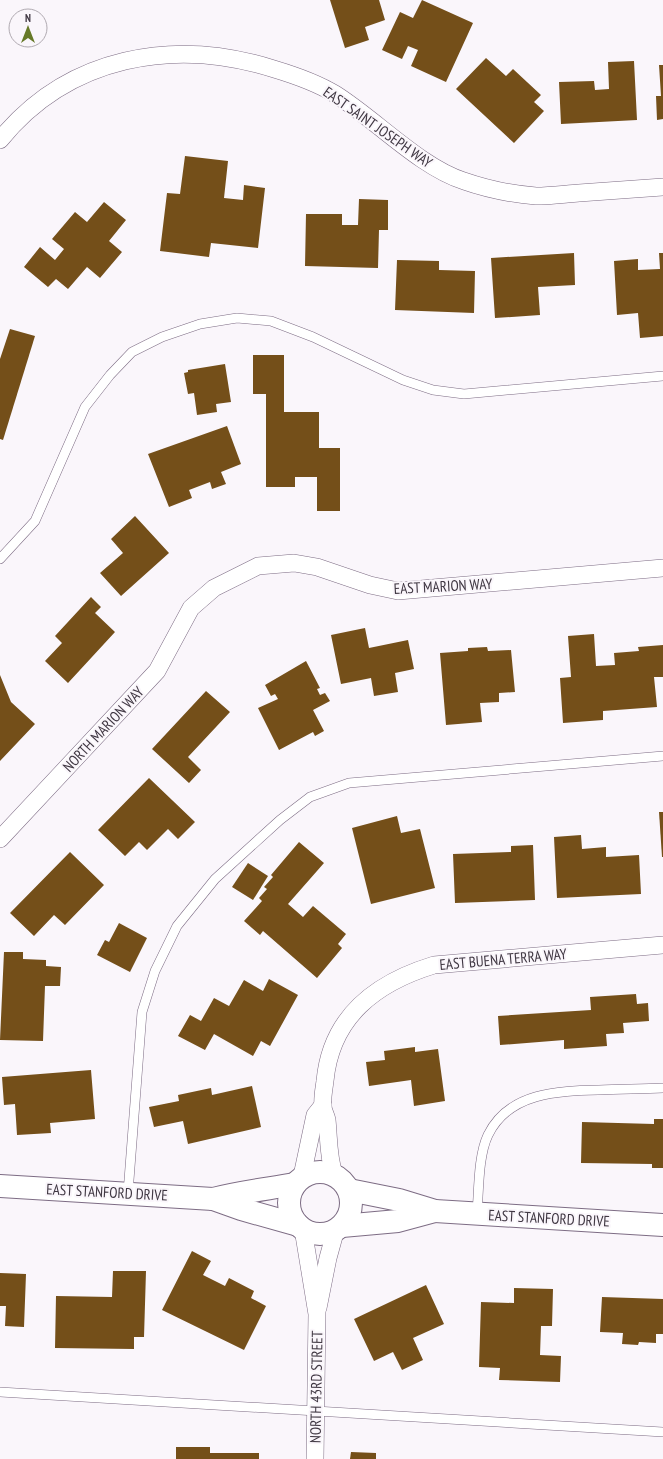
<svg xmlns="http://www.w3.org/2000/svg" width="663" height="1459" font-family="'PT Sans Narrow',sans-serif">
<rect width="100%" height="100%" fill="#faf6fb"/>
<g fill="#744f19">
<polygon points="330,0 379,0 385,20 365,27 369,40 345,48"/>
<polygon points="422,0 473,23 446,82 411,66 418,50 408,46 402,59 382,50 400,12 413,18"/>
<polygon points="486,58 506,76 513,69 541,95 534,102 544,111 514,143 456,89"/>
<polygon points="634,61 637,120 561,124 559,82 594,81 595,90 609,89 608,62"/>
<polygon points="659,65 663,65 663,119 657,120 656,96 661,96"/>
<polygon points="185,156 228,161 224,198 243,200 244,185 265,188 258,248 211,243 209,257 160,251 167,193 180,194"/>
<polygon points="359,199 388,200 388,230 379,230 378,268 305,266 306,214 342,214 342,225 358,225"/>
<polygon points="104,202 126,220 109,241 122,252 100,278 87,267 68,289 56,279 48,287 24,267 40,247 55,260 64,249 52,239 75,212 87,222"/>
<polygon points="574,253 575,285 538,287 540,315 495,318 491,258"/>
<polygon points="659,253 663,253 663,336 640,338 638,313 617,315 614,261 638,259 638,270 660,269"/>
<polygon points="397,260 439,261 439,270 475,271 474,313 395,310"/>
<polygon points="10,329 35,336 3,440 0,439 0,359"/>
<polygon points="253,355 284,355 284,412 319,412 319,448 340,448 340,511 317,511 317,477 295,477 295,487 266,487 266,394 253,394"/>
<polygon points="225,364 231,402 216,404 217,412 197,415 194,393 188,394 184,373 188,372 188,370"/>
<polygon points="227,426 241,464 221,472 226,484 212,489 210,482 189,490 192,498 169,507 148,454"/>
<polygon points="135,516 169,553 121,596 100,573 123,553 111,539"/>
<polygon points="91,597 101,607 95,613 115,632 68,683 45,661 62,643 55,636"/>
<polygon points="365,628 369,648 408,640 414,669 395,673 398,692 374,696 371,678 341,684 331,635"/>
<polygon points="594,634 596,666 615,665 614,653 639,651 638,647 663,645 663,677 654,677 657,707 603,711 603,720 563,723 560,678 571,677 568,636"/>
<polygon points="487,647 488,651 511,650 515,692 499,693 499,702 480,703 482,722 446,725 440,653 468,651 468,648"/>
<polygon points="306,661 320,688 317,689 320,695 325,693 330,701 313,710 324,731 315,736 313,732 279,750 258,708 278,699 275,694 271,696 265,685"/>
<polygon points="0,675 11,702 35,724 0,761"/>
<polygon points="206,691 230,712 188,757 201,770 189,783 152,749"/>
<polygon points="149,778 195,822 178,839 168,829 147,850 139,842 125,856 98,830"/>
<polygon points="659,812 663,812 663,857 662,857"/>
<polygon points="397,816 401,833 420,829 435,888 371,904 352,828"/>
<polygon points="581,835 582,849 606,847 606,857 639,855 641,894 557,898 554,837"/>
<polygon points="299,842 324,863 288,904 303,917 313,906 346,934 338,944 342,948 317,978 263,931 260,935 244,921 262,901 259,898 267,889 264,887 273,877 271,875"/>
<polygon points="533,845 535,900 455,903 453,854 511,852 511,846"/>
<polygon points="70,852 104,885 65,925 54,915 34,936 10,913"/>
<polygon points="248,863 268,876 253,900 232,887"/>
<polygon points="119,923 147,938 130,972 97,955 105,940 109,942"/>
<polygon points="4,952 23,952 23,959 46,960 46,966 61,967 60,986 45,986 43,1041 0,1040"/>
<polygon points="269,979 298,995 270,1046 261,1041 253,1056 214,1034 205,1050 178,1036 190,1015 201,1021 214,998 229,1006 244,980 263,991"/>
<polygon points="636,994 637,1004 648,1003 649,1021 623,1023 624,1033 606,1034 607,1046 564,1049 564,1040 500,1045 498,1016 591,1010 590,997"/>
<polygon points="415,1047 415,1052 438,1049 445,1101 414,1106 411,1080 369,1086 366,1062 385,1060 384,1051"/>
<polygon points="91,1070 95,1119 50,1123 51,1133 17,1135 15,1104 4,1105 2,1077"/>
<polygon points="252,1086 261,1127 188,1144 183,1121 154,1127 149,1107 179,1101 178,1095 211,1088 212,1095"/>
<polygon points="654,1119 663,1119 663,1168 652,1168 652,1164 581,1163 582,1122 654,1124"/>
<polygon points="192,1251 211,1261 203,1275 225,1286 229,1278 254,1291 251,1298 266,1306 244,1350 162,1310"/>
<polygon points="113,1271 146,1271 144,1337 134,1337 134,1349 55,1348 56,1296 112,1297"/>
<polygon points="0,1273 26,1274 24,1327 5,1326 6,1306 0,1306"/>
<polygon points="426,1285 444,1324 413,1338 423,1360 402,1370 393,1352 374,1361 354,1319"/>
<polygon points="514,1288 553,1289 552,1326 541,1326 540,1355 561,1356 560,1382 499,1380 500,1368 479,1367 481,1302 514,1303"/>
<polygon points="602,1297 663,1299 663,1334 656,1334 656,1343 639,1342 638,1345 622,1344 623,1333 600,1332"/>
<polygon points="176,1447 210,1447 210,1453 259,1453 259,1459 176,1459"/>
<polygon points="351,1452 376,1453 376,1459 350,1459"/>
</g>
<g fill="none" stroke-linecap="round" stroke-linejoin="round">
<defs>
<g id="lane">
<polyline points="0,559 35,521 85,407 110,375 132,352 162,337 200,324 237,318 271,321 313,337 403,380 433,390 464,394 663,376"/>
<polyline points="128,1193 142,1012 155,971 177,926 215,879 280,820 310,797 349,783 663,756"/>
<path d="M477 1213C479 1190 478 1156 488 1135 509 1092 558 1091 599 1090 620 1089 642 1089 663 1088"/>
<polyline points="0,1392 663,1432"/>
</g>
<g id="street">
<path d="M0 140C68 56 174 37 274 69 294 75 317 83 335 94 375 119 420 167 464 181 487 189 511 194 536 196 550 196 565 194 579 193 607 191 635 189 663 187"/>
<polyline points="0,839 157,671 191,608 214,588 258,566 294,563 317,567 370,585 398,591 663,568"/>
<path d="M334 1174C328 1156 329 1139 327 1120 326 1115 323 1111 323 1106 322 1098 324 1089 325 1081 331 1017 375 983 434 965L663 945"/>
<polyline points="302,1176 315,1115 323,1105"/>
<polyline points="303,1229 317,1314 315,1459"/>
<polyline points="318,1308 328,1258 336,1229"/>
</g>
<g id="secondary">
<circle cx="320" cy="1203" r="31"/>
<polyline points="0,1186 213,1199 241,1209 298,1225"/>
<polyline points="349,1190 399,1200 435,1211 663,1225"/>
<path d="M213 1199C240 1192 267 1189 295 1184"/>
<polyline points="342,1226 398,1221 435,1211"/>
</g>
</defs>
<use href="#lane" stroke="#7d6c84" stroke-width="10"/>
<use href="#street" stroke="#7d6c84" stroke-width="18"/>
<use href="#secondary" stroke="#7d6c84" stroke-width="24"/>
<use href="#lane" stroke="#fff" stroke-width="9"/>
<use href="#street" stroke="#fff" stroke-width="17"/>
<use href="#secondary" stroke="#fff" stroke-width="22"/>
</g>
<g text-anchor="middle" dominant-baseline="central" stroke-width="4" stroke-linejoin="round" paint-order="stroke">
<g font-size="15" fill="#403843" stroke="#faf6fb">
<text transform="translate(378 127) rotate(35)">EAST SAINT JOSEPH WAY</text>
<text transform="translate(443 586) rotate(-3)">EAST MARION WAY</text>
<text transform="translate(103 729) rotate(-47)">NORTH MARION WAY</text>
<text transform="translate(503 959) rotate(-5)">EAST BUENA TERRA WAY</text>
<text transform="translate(107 1192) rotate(3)">EAST STANFORD DRIVE</text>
<text transform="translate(549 1218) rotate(3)">EAST STANFORD DRIVE</text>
<text transform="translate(316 1387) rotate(-89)">NORTH 43RD STREET</text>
</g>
</g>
<g transform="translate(28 28)"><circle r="19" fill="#faf6fb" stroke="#b0aab1"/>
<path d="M0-3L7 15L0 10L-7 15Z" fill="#667928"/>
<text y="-6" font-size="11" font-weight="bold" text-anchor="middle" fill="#403843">N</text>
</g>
</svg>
